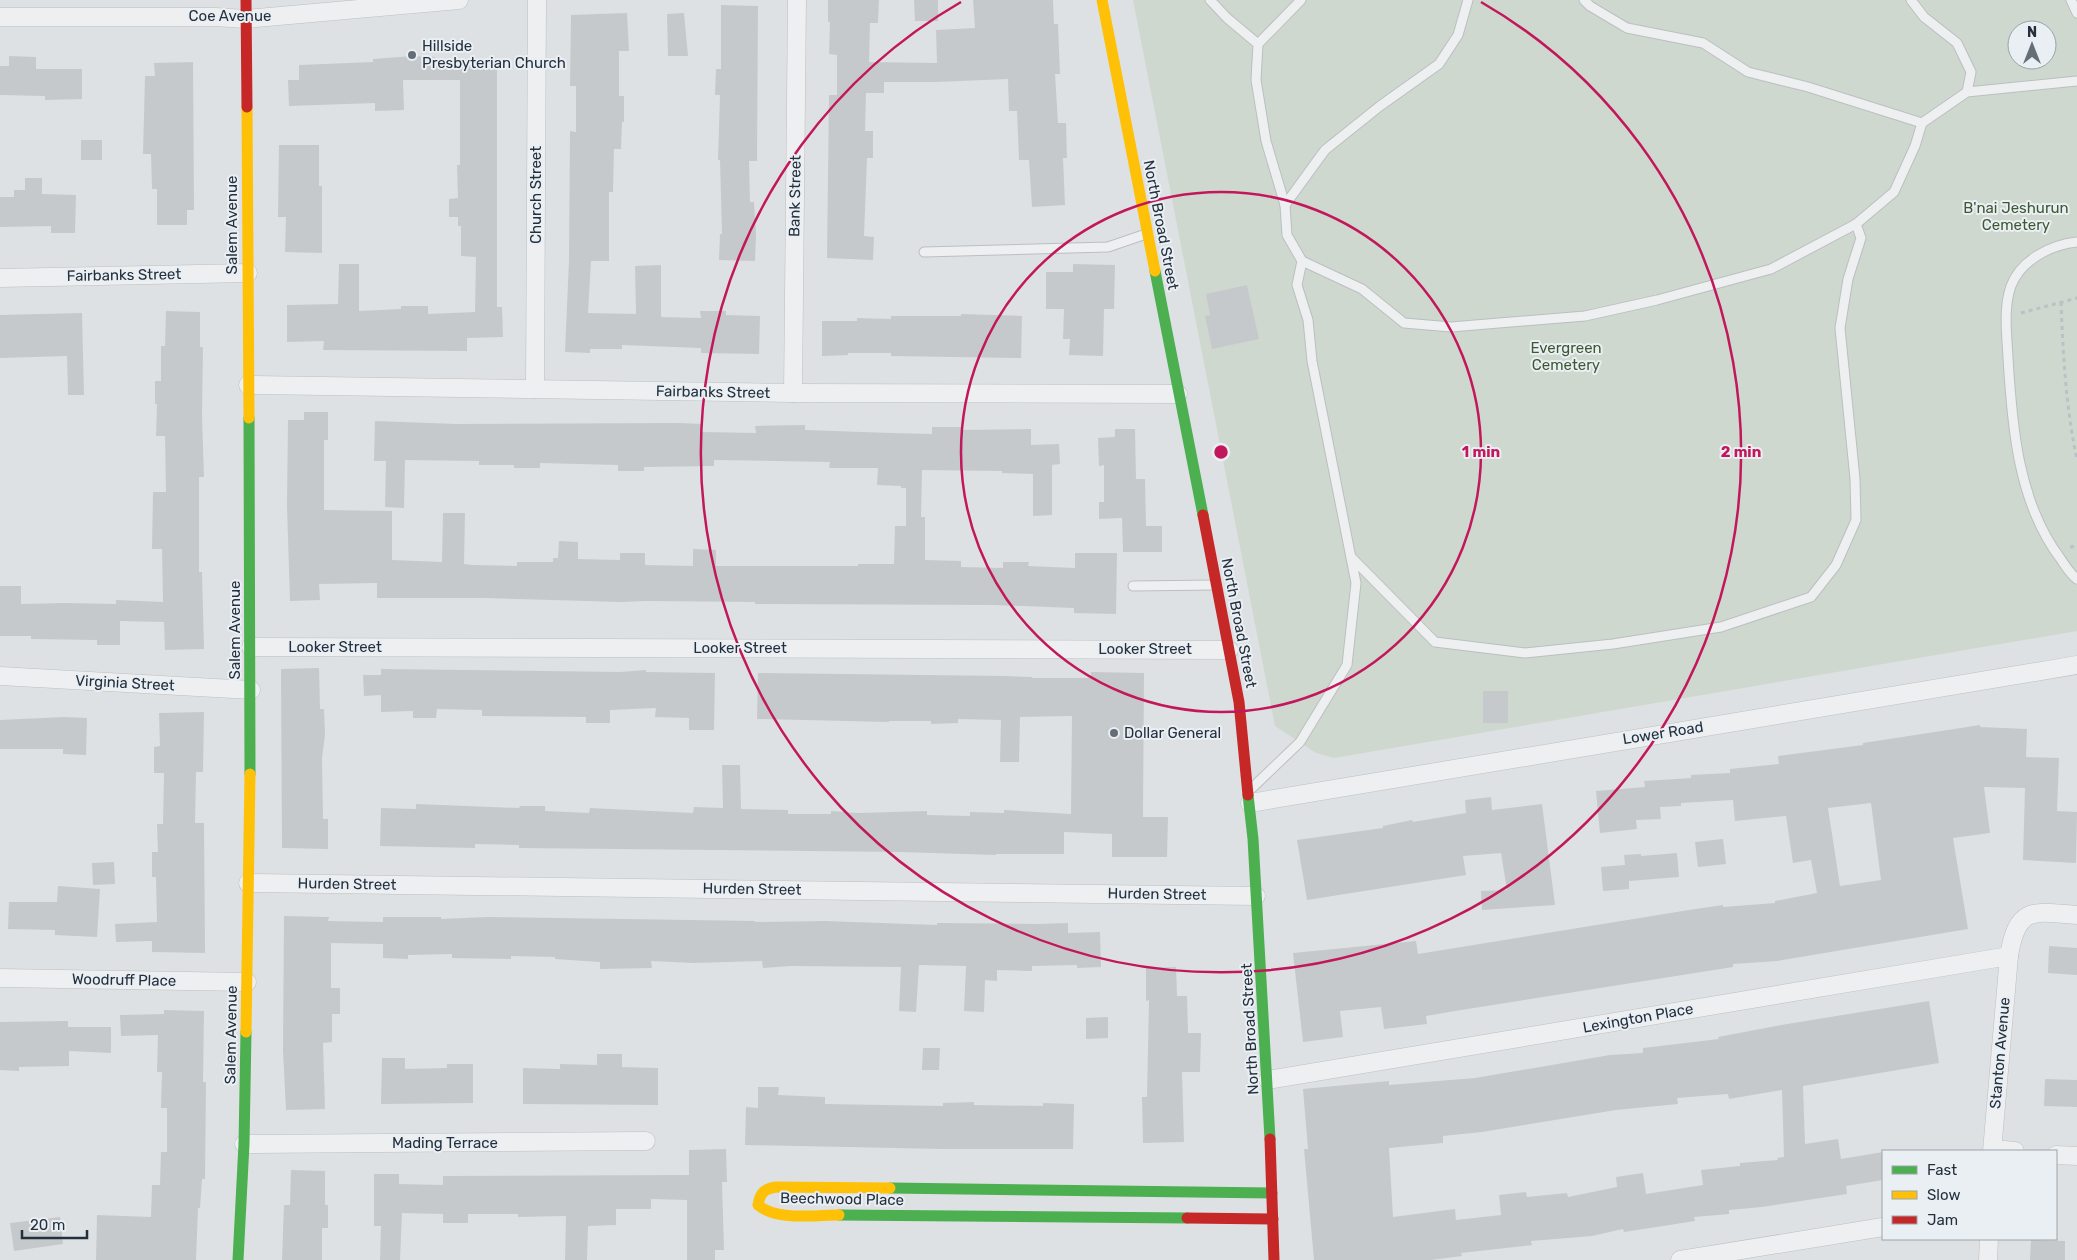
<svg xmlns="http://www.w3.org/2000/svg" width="2077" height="1260" font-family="Rubik,sans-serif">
<rect width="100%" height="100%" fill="#dee1e3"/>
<path fill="#cfd8ce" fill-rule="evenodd" d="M1133 0H2077V631L1334 758 1316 753 1275 726ZM2017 30H2047V60H2017Z"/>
<g fill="#c6c9cb" fill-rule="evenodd">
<polygon points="828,0 879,0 878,23 870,23 869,62 937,63 936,30 975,28 973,0 1053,0 1054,24 1058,24 1060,74 1055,74 1058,123 1066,123 1067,158 1063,158 1065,205 1032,207 1029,160 1019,160 1017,111 1009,111 1008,79 936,82 884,82 884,93 866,93 865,131 873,131 873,158 867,158 864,236 874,237 873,260 827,258 829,95 837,95 837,55 829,54 830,22 828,22"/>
<polygon points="914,0 938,0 938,21 915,21"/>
<polygon points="721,5 758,6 757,161 749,161 750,202 754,202 756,235 755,261 719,260 720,234 722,234 720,160 718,160 720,95 715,95 716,69 721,69"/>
<polygon points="627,13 629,51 619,51 619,96 624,96 624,122 622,122 621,149 614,149 613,192 609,192 609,261 591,261 588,313 636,314 635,266 661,265 661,317 701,318 700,311 726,311 726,315 760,316 759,354 701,353 701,348 622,345 622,349 590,349 590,353 565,352 569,260 570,131 576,132 576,86 570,86 571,15"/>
<polygon points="684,13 688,56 668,56 667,14"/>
<polygon points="9,56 36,57 36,69 82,69 82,99 45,100 45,96 0,95 0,66 9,66"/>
<polygon points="413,56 435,57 435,61 497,62 497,307 502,307 503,337 467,338 467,351 323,350 324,341 287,342 287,305 338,304 339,264 359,264 359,311 401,309 401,306 428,306 428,314 475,312 476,257 461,256 461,226 458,226 458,217 449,217 449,199 458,198 457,165 460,165 460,80 403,80 404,110 375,111 375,103 289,106 288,80 299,80 299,65 373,62 373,59"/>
<polygon points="193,62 194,210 187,210 187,225 157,225 157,189 152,189 151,154 143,154 145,76 155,76 154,63"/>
<rect x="81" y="140" width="21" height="20"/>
<polygon points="279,145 319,145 319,186 322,186 322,253 285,252 286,217 278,217"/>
<polygon points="25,178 42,178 42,194 76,195 75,233 51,233 51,226 0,227 0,197 14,197 14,190 25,190"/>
<polygon points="1073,264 1115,265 1114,309 1104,309 1103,356 1069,355 1070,339 1063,339 1064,309 1046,309 1046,272 1073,272"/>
<polygon points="1247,285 1259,339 1212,349 1205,316 1210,315 1206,294"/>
<polygon points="166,311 200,312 200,347 203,347 202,416 204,477 199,477 199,572 202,572 204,649 165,650 164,622 120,621 120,645 97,645 97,640 31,639 31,636 0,636 0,586 21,586 21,604 65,603 116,604 116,600 163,602 162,549 152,549 153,492 166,492 165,436 156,436 157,404 155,404 155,381 161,381 161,346 165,346"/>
<polygon points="82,313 84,395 68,395 67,356 0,358 0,315"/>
<polygon points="961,314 1022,316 1021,358 891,356 891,353 848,353 848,355 822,356 822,321 857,321 857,318 891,319 891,316 961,316"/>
<polygon points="304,412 328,412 328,440 324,440 324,510 392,511 392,560 442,562 443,513 465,513 464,564 473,565 517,566 517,562 553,562 553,558 558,558 559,541 578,542 578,559 620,560 620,553 645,553 645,565 693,566 693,549 716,550 716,566 858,566 858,564 894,564 895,526 906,526 906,488 901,488 901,486 877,485 878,468 829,468 830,462 714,460 714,466 644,467 644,471 618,471 618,465 540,463 540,468 514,468 514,465 479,465 479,461 405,460 404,508 385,507 386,461 374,461 375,421 456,424 679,423 702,424 702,432 756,433 755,426 805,425 805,430 891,433 932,434 932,427 962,427 962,430 1031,429 1031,445 1059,444 1060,464 1052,465 1052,515 1033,516 1033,474 1002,473 1002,471 922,470 921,517 925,517 925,560 961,561 961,567 1003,568 1003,562 1029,562 1028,566 1075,568 1075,553 1117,553 1116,614 1074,613 1074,608 993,605 755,604 755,602 646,601 621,602 483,598 377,598 377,583 319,584 320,600 290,601 287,506 288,420 304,420"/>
<polygon points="1115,429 1135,429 1136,479 1145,479 1146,526 1162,526 1162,552 1123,552 1122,518 1099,519 1099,502 1104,502 1104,465 1099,466 1098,438 1115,437"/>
<polygon points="319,668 320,709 324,709 325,735 322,758 323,819 328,819 328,849 282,848 281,669"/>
<polygon points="381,669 620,672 646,670 646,672 715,673 714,730 689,730 689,718 655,717 656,708 610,710 610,723 586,723 586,717 482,716 482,710 437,709 436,718 413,718 413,711 381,712 381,695 364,696 363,675 381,675"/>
<polygon points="1091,672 1144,673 1143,817 1168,817 1167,857 1112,857 1112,834 1064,832 1064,854 996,854 996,855 900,852 519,848 519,845 475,844 475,848 380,846 381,808 416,809 416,804 519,808 520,806 545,806 545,811 589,813 590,808 693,813 694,807 723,808 722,765 740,765 741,809 788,810 788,814 831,814 831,811 858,813 927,811 927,815 970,816 970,812 1004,813 1004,810 1071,814 1072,716 1020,717 1019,762 1000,762 1001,720 958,719 958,723 931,724 931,721 889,721 889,722 757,719 758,673 1005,676 1032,677 1032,678 1091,678"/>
<rect x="1483" y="691" width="25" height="32"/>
<polygon points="204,712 203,772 196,772 195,823 204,823 205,953 152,952 152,941 116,942 115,924 157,922 156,877 152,877 152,852 158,852 157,824 163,824 164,773 154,773 154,747 160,746 159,713"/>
<polygon points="64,717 87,718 86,755 63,754 63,749 0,749 0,720"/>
<path d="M1980 725V727L2027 729 2026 757 2059 758 2057 811 2077 812 2076 863 2023 860 2025 788 1984 787 1990 833 1953 838 1968 929 1777 961 1733 964V967L1455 1011 1426 1016 1427 1024 1384 1029 1381 1007 1340 1011 1343 1037 1303 1042 1293 953 1416 941 1418 954 1689 910 1723 905V907L1775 903V901L1817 893 1811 860 1793 863 1786 816 1735 821 1733 800 1681 803V806L1660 807 1661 819 1636 820 1637 829 1600 833 1596 791 1645 787 1644 781 1691 778V775L1730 773V769L1779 764 1778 756 1863 745V743ZM1871 803 1881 880 1840 886 1828 808Z"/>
<polygon points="1491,797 1492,810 1542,804 1555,905 1482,910 1481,891 1507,890 1501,853 1463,856 1466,875 1307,900 1297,840 1383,828 1383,826 1412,820 1413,822 1466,813 1465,800"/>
<polygon points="1723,839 1726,864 1698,867 1695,842"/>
<polygon points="1677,853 1679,877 1629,881 1629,889 1603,891 1601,867 1625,865 1624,855 1641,854 1641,856"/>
<polygon points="114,862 115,884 93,885 92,863"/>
<polygon points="58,886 100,889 97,937 55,935 55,930 8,929 9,902 57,902"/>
<polygon points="284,916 329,917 328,921 383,922 383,917 441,917 441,919 487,917 755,921 755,922 825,921 937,925 937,923 1039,924 1068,923 1068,933 1100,932 1101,967 1077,968 1077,965 1032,966 1032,971 997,970 997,981 985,980 984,1012 964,1011 966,966 919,965 916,1012 899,1011 901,967 791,966 763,968 762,961 694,963 651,961 652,968 600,969 600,962 555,959 555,957 511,956 511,959 452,958 452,954 408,955 408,959 383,958 383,944 331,943 331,988 340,988 340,1014 332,1014 332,1042 323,1043 325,1109 286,1110 283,1051"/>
<polygon points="2049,946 2077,948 2077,975 2048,973"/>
<polygon points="1176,967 1177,996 1187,996 1188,1033 1201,1033 1200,1072 1182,1072 1184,1142 1143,1143 1142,1097 1147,1097 1149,1000 1146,1001 1146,968"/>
<path d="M1929 1001 1939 1063 1803 1086 1805 1144 1838 1139 1841 1159 1883 1152V1180L1846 1186 1847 1194 1762 1207 1729 1210V1214L1694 1217 1695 1221 1624 1232 1623 1229 1592 1236 1531 1241 1532 1245 1461 1253 1462 1256 1431 1260H1314L1304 1149H1308L1303 1089 1389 1081V1085L1475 1078 1610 1055 1643 1053V1048L1719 1039 1718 1037 1781 1025ZM1782 1090 1784 1157 1777 1158 1778 1160 1740 1163V1166L1701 1170 1703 1185 1646 1194 1643 1173 1616 1177 1617 1187 1568 1197 1567 1193 1527 1197 1526 1192 1499 1195 1501 1215 1456 1220 1455 1209 1393 1217 1389 1148 1443 1143V1136L1482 1132 1616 1110 1678 1104 1677 1098 1728 1094 1729 1099Z"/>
<polygon points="164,1010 204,1011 203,1082 206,1082 205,1179 202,1179 200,1208 198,1208 196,1260 96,1260 97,1215 151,1217 152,1185 160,1185 161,1152 167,1152 167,1108 161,1108 162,1072 157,1072 158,1035 121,1036 120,1015 164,1014"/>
<polygon points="1108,1017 1108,1038 1086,1039 1086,1018"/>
<polygon points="68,1021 68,1027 111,1027 111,1053 69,1051 69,1066 19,1067 19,1071 0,1070 0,1022"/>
<polygon points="923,1048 940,1048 939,1070 922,1070"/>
<polygon points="597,1054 622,1054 622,1067 658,1068 658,1105 523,1104 523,1068 560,1069 560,1064 597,1065"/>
<polygon points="382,1058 405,1058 405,1069 447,1068 447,1064 473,1064 473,1103 381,1104"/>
<polygon points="2045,1079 2077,1080 2077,1107 2044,1106"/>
<polygon points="758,1087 779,1087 778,1095 825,1097 825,1104 943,1106 943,1103 974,1102 974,1105 1043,1106 1043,1103 1074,1104 1073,1149 944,1149 745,1145 746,1107 758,1108"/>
<polygon points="726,1149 727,1182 722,1182 724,1250 715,1250 715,1260 687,1260 687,1200 651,1199 651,1209 616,1209 616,1225 588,1226 587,1260 565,1260 566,1216 518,1217 518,1214 468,1214 468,1223 443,1223 443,1214 402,1213 400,1260 380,1260 381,1226 374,1226 374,1174 399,1174 399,1184 443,1185 443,1176 689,1175 689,1150"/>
<polygon points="291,1170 325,1171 325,1205 328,1205 328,1228 322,1228 322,1260 282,1260 284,1205 290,1205"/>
<polygon points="60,1217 63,1244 14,1251 10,1223"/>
<polygon points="2031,1240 2065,1241 2065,1260 2030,1260"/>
</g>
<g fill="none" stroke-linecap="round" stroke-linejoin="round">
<defs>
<g id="lane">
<polyline points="1210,0 1227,18 1258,44 1256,80 1266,141 1285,205 1287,235 1302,261 1297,285 1308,320 1312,361 1356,583 1347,665 1300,742 1252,788"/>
<polyline points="1911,0 1924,17 1957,43 1971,72 1967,92"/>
<polyline points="2071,0 2077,13"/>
<polyline points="1258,44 1301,0"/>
<polyline points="1922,123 1967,92 2077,81"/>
<polyline points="1285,205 1325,150 1380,106 1439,64 1458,35 1468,0"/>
<path d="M2077 242C2050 245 2021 260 2011 286 2003 308 2007 336 2008 358 2012 426 2018 502 2060 558 2065 565 2070 574 2077 579"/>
<polyline points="924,252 1108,247 1146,234"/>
<polyline points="1302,261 1362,289 1404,323 1451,327 1585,316 1657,300 1771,269 1856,224 1894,192 1915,146 1922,123 1808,87 1748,72 1703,43 1627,28 1590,6 1584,0"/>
<polyline points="1351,557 1435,642 1525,653 1613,644 1721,627 1811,597 1836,565 1856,520 1855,479 1840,328 1848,279 1861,238 1856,224"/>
<polyline points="1133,586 1214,585"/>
</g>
<g id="street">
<polyline points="0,17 215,17 246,19 459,0"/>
<polyline points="0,278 248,273"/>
<polyline points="248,385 793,393 1178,394"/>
<polyline points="535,389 537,0"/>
<polyline points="793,393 797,0"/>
<polyline points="251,647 1229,650"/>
<polyline points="0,676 251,690"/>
<polyline points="1250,803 2077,665"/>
<polyline points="248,883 1256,896"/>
<polyline points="0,978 247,982"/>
<polyline points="1268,1080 2009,956"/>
<polyline points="244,1144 646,1141"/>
<polyline points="1993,1149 2015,1151"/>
<path d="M1992 1151 2009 956C2017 906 2033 911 2077 915"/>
<polyline points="2056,1155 2077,1156"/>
<polyline points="1680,1260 1883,1227"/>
<polyline points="1988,1260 1989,1239"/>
</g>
</defs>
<use href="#lane" stroke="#bcbfc1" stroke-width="11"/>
<use href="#street" stroke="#bcbfc1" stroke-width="19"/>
<g stroke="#bdc0c4" stroke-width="3" stroke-dasharray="4 4" stroke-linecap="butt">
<path d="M2061 302C2063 355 2066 408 2077 460"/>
<polyline points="2021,313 2077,298"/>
<polyline points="2070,547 2077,546"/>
</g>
<use href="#lane" stroke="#edeff1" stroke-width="9"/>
<use href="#street" stroke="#edeff1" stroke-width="18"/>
<g stroke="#4caf50" stroke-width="11">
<polyline points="1155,271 1203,515"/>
<polyline points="249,418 250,774"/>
<polyline points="1248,795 1253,839 1270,1139"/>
<polyline points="890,1188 1272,1193"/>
<polyline points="839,1215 1187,1218"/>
<polyline points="238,1260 244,1144 246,1032"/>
</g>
<g stroke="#ffc107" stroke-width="11">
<polyline points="1102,0 1155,271"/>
<polyline points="247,107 249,418"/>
<polyline points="246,1032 250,774"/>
<path d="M839 1215C816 1215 776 1221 758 1205 760 1193 764 1189 776 1187L890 1188"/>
</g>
<g stroke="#c62828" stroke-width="11">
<polyline points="246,0 247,107"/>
<polyline points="1203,515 1239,702 1248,795"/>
<polyline points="1270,1139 1274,1260"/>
<polyline points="1187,1218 1273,1219"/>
</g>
</g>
<g fill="none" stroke="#c2185b" stroke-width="2.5">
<circle cx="1221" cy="452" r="260"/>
<path d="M1481 2A520 520 0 1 1 961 2"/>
</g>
<g fill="#656e77" stroke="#eaeff4" stroke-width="2">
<circle cx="412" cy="55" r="5"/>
<circle cx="1114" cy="733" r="5"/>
</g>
<g text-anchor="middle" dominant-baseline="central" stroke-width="4" stroke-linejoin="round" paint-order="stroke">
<g font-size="15" fill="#24303d" stroke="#eaeff4">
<text x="230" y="16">Coe Avenue</text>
<text transform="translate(536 195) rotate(-90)">Church Street</text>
<text transform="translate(795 196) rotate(-89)">Bank Street</text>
<text transform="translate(232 225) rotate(-90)">Salem Avenue</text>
<text transform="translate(1161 225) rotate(79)">North Broad Street</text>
<text transform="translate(124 275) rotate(-1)">Fairbanks Street</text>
<text transform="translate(713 392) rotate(1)">Fairbanks Street</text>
<text transform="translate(1239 623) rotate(79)">North Broad Street</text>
<text transform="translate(235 630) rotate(-90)">Salem Avenue</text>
<text x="335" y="647">Looker Street</text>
<text x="740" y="648">Looker Street</text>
<text x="1145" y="649">Looker Street</text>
<text transform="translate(125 683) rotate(3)">Virginia Street</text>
<text transform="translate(1663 733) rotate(-9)">Lower Road</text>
<text transform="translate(347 884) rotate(1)">Hurden Street</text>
<text transform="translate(752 889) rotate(1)">Hurden Street</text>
<text transform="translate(1157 894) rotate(1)">Hurden Street</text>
<text transform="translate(124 980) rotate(1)">Woodruff Place</text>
<text transform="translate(1638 1018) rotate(-10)">Lexington Place</text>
<text transform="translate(1250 1029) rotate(-93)">North Broad Street</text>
<text transform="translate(231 1035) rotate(-89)">Salem Avenue</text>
<text transform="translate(2000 1053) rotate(-85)">Stanton Avenue</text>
<text x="445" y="1143">Mading Terrace</text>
<text transform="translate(842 1199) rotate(1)">Beechwood Place</text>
</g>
<g font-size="15" fill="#24303d" stroke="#eaeff4" text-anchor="start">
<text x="422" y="46">Hillside<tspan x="422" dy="17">Presbyterian Church</tspan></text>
<text x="1124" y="733">Dollar General</text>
</g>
<g font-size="15" fill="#3c5931" stroke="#eaeff4">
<text x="2016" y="208">B'nai Jeshurun<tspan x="2016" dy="17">Cemetery</tspan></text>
<text x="1566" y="348">Evergreen<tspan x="1566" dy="17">Cemetery</tspan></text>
</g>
</g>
<circle cx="1221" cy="452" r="8" fill="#c2185b" stroke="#eaeff4" stroke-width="2.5"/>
<g font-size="15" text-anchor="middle" font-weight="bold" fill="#c2185b" stroke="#eaeff4" stroke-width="4" stroke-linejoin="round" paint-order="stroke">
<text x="1481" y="457">1 min</text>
<text x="1741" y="457">2 min</text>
</g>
<rect x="1882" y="1150" width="175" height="90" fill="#eaeff4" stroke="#9ba3ab"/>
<rect x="1892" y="1166" width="25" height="8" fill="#4caf50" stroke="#9ba3ab"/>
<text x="1927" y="1175" font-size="15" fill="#24303d">Fast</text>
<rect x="1892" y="1191" width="25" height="8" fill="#ffc107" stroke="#9ba3ab"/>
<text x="1927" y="1200" font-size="15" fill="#24303d">Slow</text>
<rect x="1892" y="1216" width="25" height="8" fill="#c62828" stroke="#9ba3ab"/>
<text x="1927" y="1225" font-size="15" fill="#24303d">Jam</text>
<g transform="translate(2032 45)"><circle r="24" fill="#eaeff4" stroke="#9ba3ab"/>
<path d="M0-4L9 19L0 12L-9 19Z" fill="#656e77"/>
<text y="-8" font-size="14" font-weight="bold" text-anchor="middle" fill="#24303d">N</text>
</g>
<path d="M22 1230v8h65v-8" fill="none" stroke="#24303d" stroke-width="2.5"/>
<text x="30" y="1230" font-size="15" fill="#24303d" stroke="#eaeff4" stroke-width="4" paint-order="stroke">20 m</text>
</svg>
